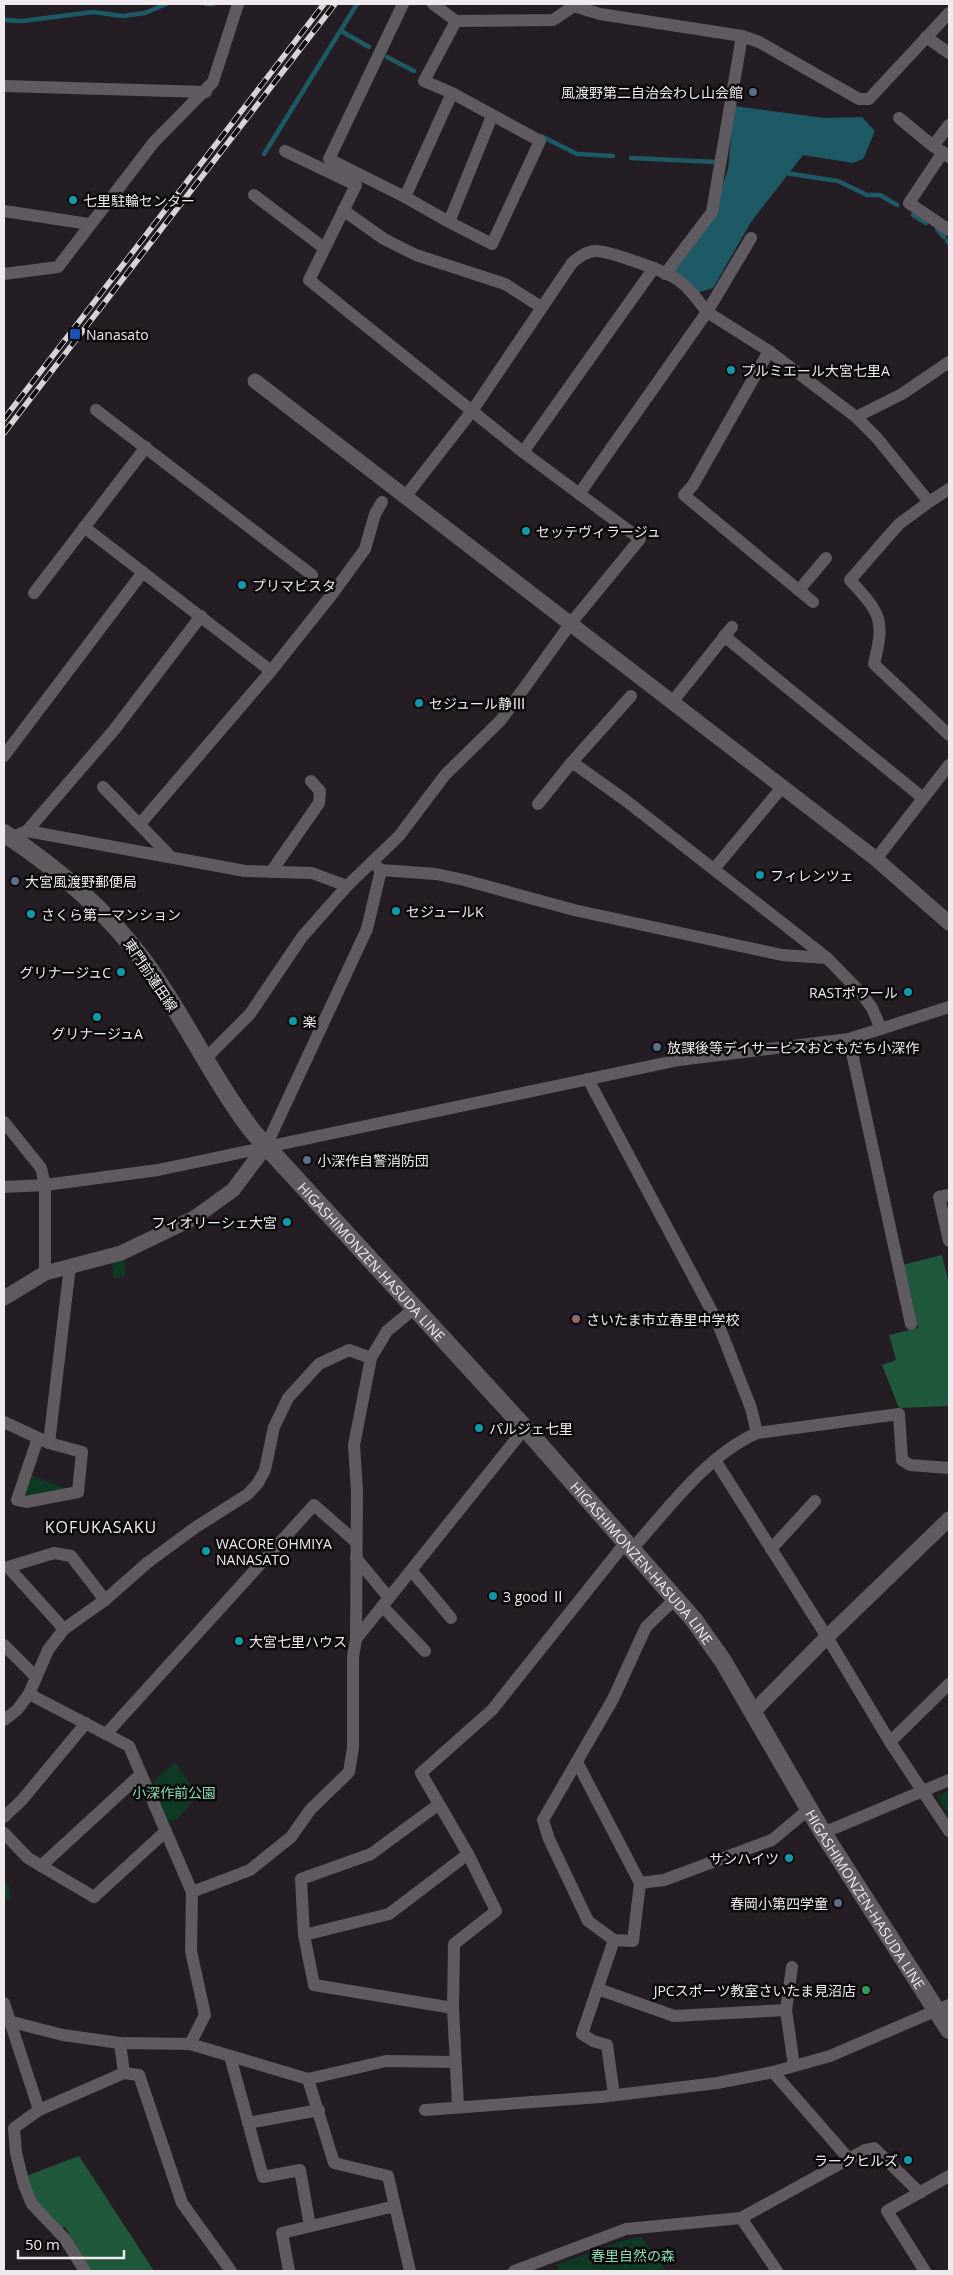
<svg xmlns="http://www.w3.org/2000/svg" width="953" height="2275" font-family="'Open Sans','Noto Sans JP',sans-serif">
<rect width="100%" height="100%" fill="#241e24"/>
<g fill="#0e3a24">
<polygon points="124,1258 125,1277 114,1278 112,1263"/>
<polygon points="30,1475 68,1489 27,1498 24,1493"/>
<polygon points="175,1762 198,1796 175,1821 167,1820 152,1787 154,1781"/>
<polygon points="949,1791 949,1815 937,1796"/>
<polygon points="4,1881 9,1886 11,1899 4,1900"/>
<polygon points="641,2237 667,2271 559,2271 556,2265 621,2241"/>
</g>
<g fill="#1f583a">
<polygon points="942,1255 949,1284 949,1406 899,1408 882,1365 896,1360 889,1335 918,1328 902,1265"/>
<polygon points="79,2156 154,2271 92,2271 65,2227 56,2229 21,2178"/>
</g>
<polygon fill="#1d5a65" points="734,106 824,118 862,117 875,131 863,159 853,163 803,155 751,222 713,288 697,293 675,275 675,269 713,213 728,169"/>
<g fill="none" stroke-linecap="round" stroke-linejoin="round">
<g stroke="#1d5a65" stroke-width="4.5">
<polyline points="206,4 213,4"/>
<polyline points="4,20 22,21 93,12 123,16 145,13 166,4"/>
<polyline points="341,31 369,47"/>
<polyline points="387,57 414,71"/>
<polyline points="541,136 577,154 613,156"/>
<polyline points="264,154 357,4"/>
<polyline points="631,158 716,162"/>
<polyline points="785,173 838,181 867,195 880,195 897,205"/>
<polyline points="913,215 926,223"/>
<polyline points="937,229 944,237"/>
<polyline points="947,241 949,243"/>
</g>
<g stroke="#605a61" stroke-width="12">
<polyline points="403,4 329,159 405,197"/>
<polyline points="433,4 456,21 553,20 577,4"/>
<polyline points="573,6 600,14 742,36 759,42 859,99 869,99 949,13"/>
<polyline points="926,37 949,53"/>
<polyline points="4,86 206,92"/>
<polyline points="452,93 405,197 449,222 492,116"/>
<polyline points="899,118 933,146"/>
<polyline points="285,151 356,185 309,280 523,452 654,268"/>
<polyline points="943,152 909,203 949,230"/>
<polyline points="949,157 933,146 949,125"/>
<polyline points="254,195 324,248"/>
<polyline points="343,210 384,239 416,255 505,284 541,307"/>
<polyline points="4,211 89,224"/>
<polyline points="449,222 492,244 540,141 452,93 424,81 456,21"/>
<polyline points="751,238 707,312 769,351 856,417 877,438 929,502 949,489"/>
<polyline points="4,274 58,267 154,142 213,82 238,4"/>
<polyline points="665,274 712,212 742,36"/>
<polyline points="769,351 693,485 684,495 813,602"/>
<polyline points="96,410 312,575"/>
<polyline points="856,417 902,394 949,362"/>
<path d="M405 497 472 411 572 263C579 257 585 252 595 251 607 250 664 271 675 278 688 286 698 300 707 312L579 494"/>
<path d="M929 502 899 524 850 580C881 614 885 619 874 664L949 735"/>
<polyline points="84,527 271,671"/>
<polyline points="799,590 826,558"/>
<polyline points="34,593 146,447"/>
<polyline points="724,636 923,798"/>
<polyline points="673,701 732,627"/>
<polyline points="4,756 143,572"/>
<polyline points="572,762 631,696"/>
<polyline points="103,787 171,857"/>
<polyline points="538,804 572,762 625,800 827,958 861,993 872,1008 881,1029"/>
<polyline points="140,824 271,671 333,593 365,549 375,514 382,502"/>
<polyline points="27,831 114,730 201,616"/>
<polyline points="10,838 27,831 245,871 312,873 347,886"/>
<polyline points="876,859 949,765"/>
<polyline points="372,862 381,870 436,874 464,880 574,910 782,955 827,958"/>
<polyline points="714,869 783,786"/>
<polyline points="271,872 319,803 320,791 311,781"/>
<polyline points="849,1039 911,1324"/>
<polyline points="205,1059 250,1014 302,937 347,886 399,836 445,775 501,720 571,623 640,539 523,452"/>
<polyline points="588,1079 717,1321 751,1408 757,1433"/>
<polyline points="4,1122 41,1168 45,1185 45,1273"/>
<polyline points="266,1146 367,929 381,870"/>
<polyline points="4,1187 45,1185 158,1170 679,1060 849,1039 949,1007"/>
<polyline points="949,1195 939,1197 949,1241"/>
<polyline points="4,1422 49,1443 82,1452 78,1492 26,1502 17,1500 38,1438"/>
<polyline points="49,1443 70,1266"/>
<polyline points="715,1460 827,1637 890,1742 949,1831"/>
<path d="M632 1549C668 1509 707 1455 757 1433L899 1414 902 1460 910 1465 949 1468"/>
<polyline points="771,1549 815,1501"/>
<polyline points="356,1558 389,1598"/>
<polyline points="411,1570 451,1618"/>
<polyline points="382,1606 425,1651"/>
<polyline points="64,1629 8,1567 54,1553 71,1556 105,1600"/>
<polyline points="356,1639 525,1428"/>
<polyline points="4,1645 36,1677"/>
<polyline points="29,1694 129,1746 192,1892 191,1951 205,2015 190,2044"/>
<polyline points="4,1720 17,1710 29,1694 48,1650 64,1629 105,1600 147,1563 196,1527 248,1494 258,1483 265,1470 274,1427 288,1398 319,1364 349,1350 371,1358"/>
<polyline points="106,1734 314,1505 356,1542"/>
<polyline points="890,1742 949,1684"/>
<polyline points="577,1762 640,1883 664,1880 772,1840 809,1809"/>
<polyline points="439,1804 371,1854 301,1879 304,1935 314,1985 453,2008"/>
<polyline points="4,1817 22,1800 86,1723"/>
<polyline points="4,1833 28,1858 94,1897 166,1831"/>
<polyline points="823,1833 949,1780"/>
<polyline points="41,1866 141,1774"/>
<polyline points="640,1883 633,1941 614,1940 588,1921 549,1839 543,1820 613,1699 646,1627 676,1598"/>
<polyline points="192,1892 250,1870 291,1837 310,1810 349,1772 353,1748 353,1657 356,1639 357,1491 354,1445 371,1358 387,1331 415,1308"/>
<polyline points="304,1935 389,1914 468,1854"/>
<polyline points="792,1967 786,2010 794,2066"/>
<polyline points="598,1989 674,2016 786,2010"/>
<polyline points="4,2003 39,2110"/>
<polyline points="12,2022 63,2035 120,2043 190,2044 308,2079 386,2061 455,2062"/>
<polyline points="120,2043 124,2073"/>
<polyline points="230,2056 263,2177 300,2170 310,2226"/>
<polyline points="773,2072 849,2159"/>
<polyline points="308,2079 334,2163 388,2176 410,2271"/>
<polyline points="614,2095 607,2045 593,2041 582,2034 614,1940"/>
<polyline points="458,2106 453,2008 454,1944 496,1911 468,1854 421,1773 492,1710 626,1542"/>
<polyline points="425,2110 600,2097 717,2083 773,2072 830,2056 949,2005"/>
<polyline points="248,2123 319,2110"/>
<polyline points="741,2218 777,2271"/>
<polyline points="85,2271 65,2239 32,2204 24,2185 16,2153 14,2128 39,2110 124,2073 139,2075 182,2203 231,2271"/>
<polyline points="289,2271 282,2233 395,2206"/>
<polyline points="514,2271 626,2229 741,2218 865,2150 874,2148 920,2193"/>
<polyline points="925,2271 887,2211 949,2176"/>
</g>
<g stroke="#605a61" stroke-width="15">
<polyline points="255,381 876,859 949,923"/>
<polyline points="4,1298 45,1273 121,1253 194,1218 233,1190 266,1146"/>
<polyline points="753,1712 827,1637 949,1519"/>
</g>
<path stroke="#605a61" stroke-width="18" id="s1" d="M4 833C57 868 105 909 143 960 184 1015 212 1079 254 1133L525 1428 694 1620 723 1661 823 1833 949 2030"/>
<defs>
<g id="rail">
<polyline points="4,419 324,4"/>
<polyline points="4,433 335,4"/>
</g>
</defs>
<use href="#rail" stroke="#d6d2d6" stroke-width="5.5"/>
<use href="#rail" stroke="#0b090b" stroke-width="4" stroke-dasharray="11" stroke-linecap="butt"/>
</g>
<g fill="#5c6f8a" stroke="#0b090b" stroke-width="2">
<circle cx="753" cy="92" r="5"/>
<circle cx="15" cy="881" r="5"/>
<circle cx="657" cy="1047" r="5"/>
<circle cx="307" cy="1160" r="5"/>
<circle cx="838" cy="1903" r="5"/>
</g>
<g fill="#0f9aa8" stroke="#0b090b" stroke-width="2">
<circle cx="73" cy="200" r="5"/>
<circle cx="731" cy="370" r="5"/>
<circle cx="526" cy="531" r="5"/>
<circle cx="242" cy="585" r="5"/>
<circle cx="419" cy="703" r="5"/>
<circle cx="760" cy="875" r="5"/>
<circle cx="396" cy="911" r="5"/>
<circle cx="31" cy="914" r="5"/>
<circle cx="121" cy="972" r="5"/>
<circle cx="908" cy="992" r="5"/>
<circle cx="97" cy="1017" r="5"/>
<circle cx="293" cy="1021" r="5"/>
<circle cx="287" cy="1222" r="5"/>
<circle cx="479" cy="1428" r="5"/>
<circle cx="206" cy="1551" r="5"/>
<circle cx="493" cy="1596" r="5"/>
<circle cx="239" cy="1641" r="5"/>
<circle cx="789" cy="1858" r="5"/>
<circle cx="908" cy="2160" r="5"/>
</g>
<rect fill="#1a4fb4" stroke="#0b090b" stroke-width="2" x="69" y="328" width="12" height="12" rx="2.5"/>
<circle fill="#8d6e63" stroke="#0b090b" stroke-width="2" cx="576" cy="1319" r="5"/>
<circle fill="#2e9e5b" stroke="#0b090b" stroke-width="2" cx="866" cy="1990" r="5"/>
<g text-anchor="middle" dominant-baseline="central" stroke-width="5" stroke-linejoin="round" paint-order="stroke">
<g font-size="14" fill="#eeeaee" stroke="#0b090b" text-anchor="start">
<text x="743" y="92" text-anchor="end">風渡野第二自治会わし山会館</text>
<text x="83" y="200">七里駐輪センター</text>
<text x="86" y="334">Nanasato</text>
<text x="741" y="370">プルミエール大宮七里A</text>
<text x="536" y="531">セッテヴィラージュ</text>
<text x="252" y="585">プリマビスタ</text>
<text x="429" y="703">セジュール静Ⅲ</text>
<text x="770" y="875">フィレンツェ</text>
<text x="25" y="881">大宮風渡野郵便局</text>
<text x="406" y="911">セジュールK</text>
<text x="41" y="914">さくら第一マンション</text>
<text x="111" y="972" text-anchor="end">グリナージュC</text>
<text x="898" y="992" text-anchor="end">RASTポワール</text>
<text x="303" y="1021">楽</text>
<text x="97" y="1033" text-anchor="middle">グリナージュA</text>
<text x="667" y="1047">放課後等デイサービスおともだち小深作</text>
<text x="317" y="1160">小深作自警消防団</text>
<text x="277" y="1222" text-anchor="end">フィオリーシェ大宮</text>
<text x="586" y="1319">さいたま市立春里中学校</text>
<text x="489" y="1428">パルジェ七里</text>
<text x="216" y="1543">WACORE OHMIYA<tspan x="216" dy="16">NANASATO</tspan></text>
<text x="503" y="1596">3 good Ⅱ</text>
<text x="249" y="1641">大宮七里ハウス</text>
<text x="779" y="1858" text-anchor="end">サンハイツ</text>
<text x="828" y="1903" text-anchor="end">春岡小第四学童</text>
<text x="856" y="1990" text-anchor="end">JPCスポーツ教室さいたま見沼店</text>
<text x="898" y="2160" text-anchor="end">ラークヒルズ</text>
</g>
<g font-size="14" fill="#eeeaee" stroke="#0b090b">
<text transform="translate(151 975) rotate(56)">東門前蓮田線</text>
<text stroke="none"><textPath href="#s1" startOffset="569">HIGASHIMONZEN-HASUDA LINE</textPath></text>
<text stroke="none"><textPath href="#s1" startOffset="974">HIGASHIMONZEN-HASUDA LINE</textPath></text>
<text stroke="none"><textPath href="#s1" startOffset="1379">HIGASHIMONZEN-HASUDA LINE</textPath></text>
</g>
<g font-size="14" fill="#88ddab" stroke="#0b090b">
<text x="174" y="1792">小深作前公園</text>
<text x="633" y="2255">春里自然の森</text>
</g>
<g font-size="16" letter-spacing="1" fill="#eeeaee" stroke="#0b090b">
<text x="101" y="1527">KOFUKASAKU</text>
</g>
</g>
<rect width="953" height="2275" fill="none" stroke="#eeeaee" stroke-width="10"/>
<path d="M18 2250v8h106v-8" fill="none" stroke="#eeeaee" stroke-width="2.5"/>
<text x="25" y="2250" font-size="15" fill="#eeeaee" stroke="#0b090b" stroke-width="4" paint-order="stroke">50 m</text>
</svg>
